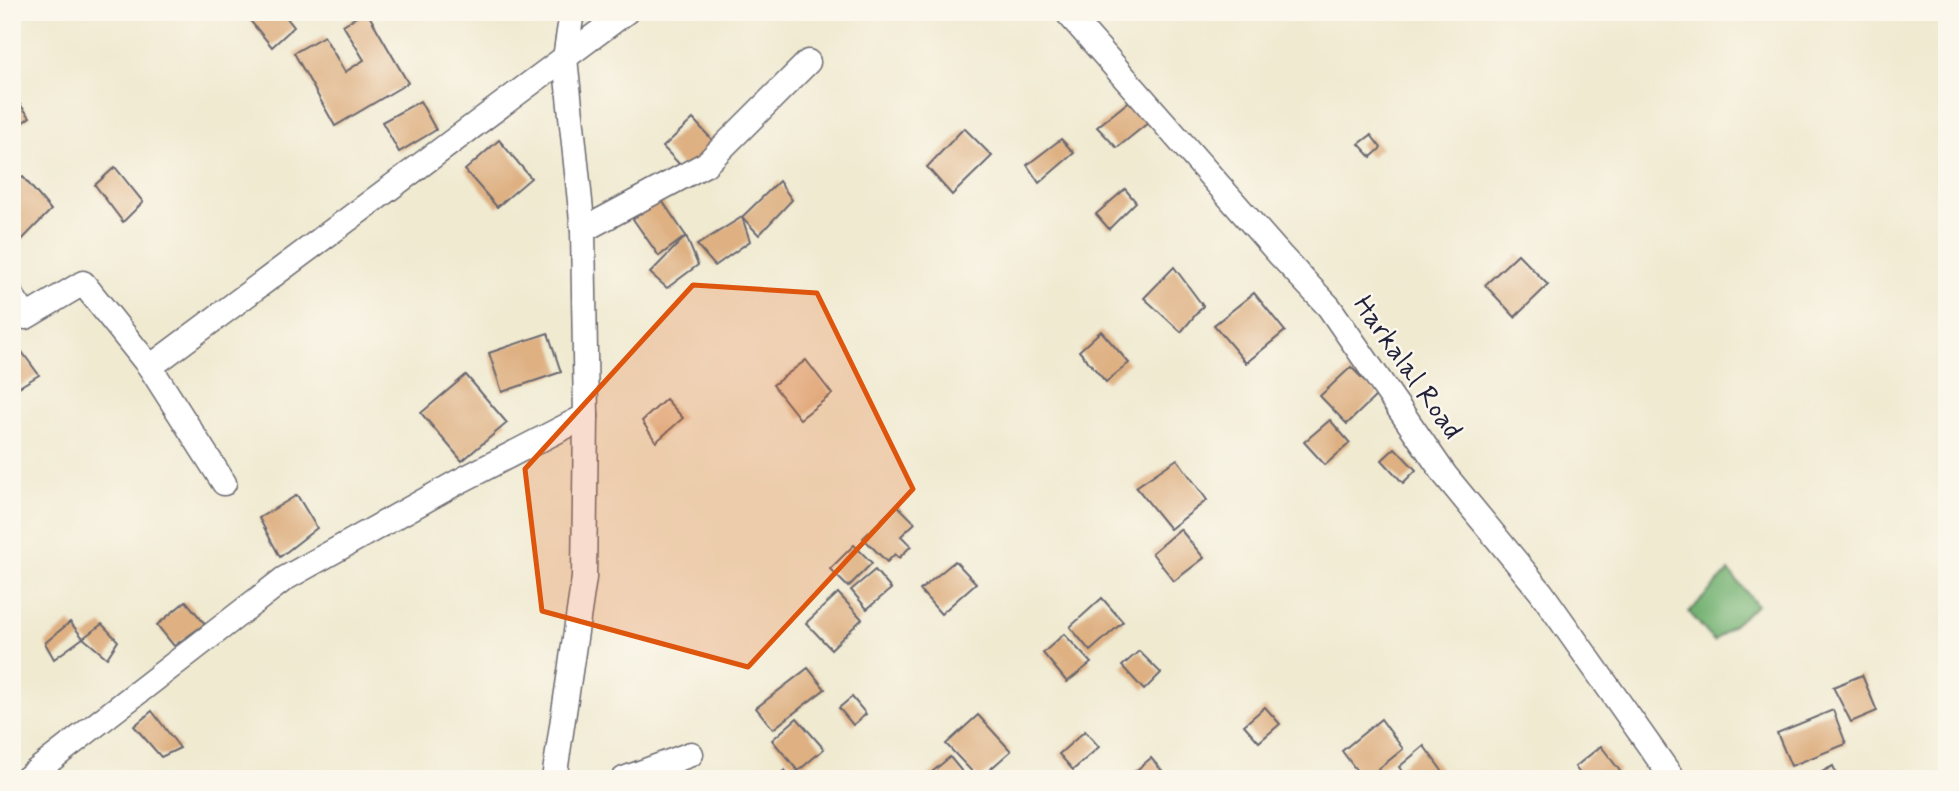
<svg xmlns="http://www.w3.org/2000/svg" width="1959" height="791" font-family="Mynerve,sans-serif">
<rect width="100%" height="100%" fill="#fbf7ec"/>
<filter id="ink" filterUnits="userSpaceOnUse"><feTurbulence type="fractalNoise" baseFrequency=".0143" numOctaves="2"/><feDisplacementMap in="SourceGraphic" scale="14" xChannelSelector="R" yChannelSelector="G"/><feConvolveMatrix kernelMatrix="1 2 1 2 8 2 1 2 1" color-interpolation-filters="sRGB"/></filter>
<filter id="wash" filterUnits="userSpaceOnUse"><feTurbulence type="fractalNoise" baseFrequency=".00686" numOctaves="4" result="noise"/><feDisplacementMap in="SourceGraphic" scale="28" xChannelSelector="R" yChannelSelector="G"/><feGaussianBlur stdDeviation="1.57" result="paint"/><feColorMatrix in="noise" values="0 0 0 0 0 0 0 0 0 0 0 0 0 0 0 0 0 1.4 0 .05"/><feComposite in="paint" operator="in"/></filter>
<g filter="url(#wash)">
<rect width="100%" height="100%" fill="#f0ead1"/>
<polygon fill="#75b272" stroke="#4c6a56" stroke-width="2" points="1729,571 1757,605 1714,641 1689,612"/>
<g id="blocks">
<g fill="#deb082">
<polygon points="243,12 282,12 294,27 272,47"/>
<polygon points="365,12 367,12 408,83 335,126 294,53 324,36 345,72 364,60 343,25"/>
<polygon points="1142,91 1159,114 1117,148 1097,127"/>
<polygon points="17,101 30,117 12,130 12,105"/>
<polygon points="420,101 436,130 399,152 382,122"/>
<polygon points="693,119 716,144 687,172 663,147"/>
<polygon points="964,128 992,156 952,195 927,167"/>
<polygon points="1371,135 1381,148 1371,157 1359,144"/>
<polygon points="1061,139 1074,153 1039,183 1027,165"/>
<polygon points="499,140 531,178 497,207 465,170"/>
<polygon points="115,167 143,202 123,222 95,185"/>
<polygon points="23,177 51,210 12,250 12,184"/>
<polygon points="779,181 792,200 759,235 742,217"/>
<polygon points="1125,189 1136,202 1109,229 1096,214"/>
<polygon points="661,199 686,236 659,256 633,219"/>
<polygon points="742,217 750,241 715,266 697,245"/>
<polygon points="686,236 698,265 667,288 650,273"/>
<polygon points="1518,254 1548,285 1515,317 1485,285"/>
<polygon points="1174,267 1203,306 1181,332 1144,298"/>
<polygon points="1254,293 1285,331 1246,363 1214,325"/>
<polygon points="1101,331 1129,363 1106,382 1079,351"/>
<polygon points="548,333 561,372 502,392 489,353"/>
<polygon points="14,341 39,375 14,390 12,343"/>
<polygon points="806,360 832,394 800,419 773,385"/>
<polygon points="1351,367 1378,394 1347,424 1320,396"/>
<polygon points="466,375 507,423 462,461 421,413"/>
<polygon points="666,399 683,418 656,442 642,421"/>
<polygon points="1330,420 1350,443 1325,465 1304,442"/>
<polygon points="1395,448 1416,470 1403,483 1382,460"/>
<polygon points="1177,459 1207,500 1170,529 1136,487"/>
<polygon points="297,495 317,528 280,557 259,518"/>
<polygon points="897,505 915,523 901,536 911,546 899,558 895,554 887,562 863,538"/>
<polygon points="1180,529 1204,558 1174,581 1152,553"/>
<polygon points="854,545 872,563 848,587 830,569"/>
<polygon points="955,561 976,583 941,614 920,590"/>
<polygon points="875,570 891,589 867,609 851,590"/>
<polygon points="838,593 862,619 831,649 806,623"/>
<polygon points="1102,598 1123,622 1090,651 1070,627"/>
<polygon points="186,601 205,624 174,646 157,625"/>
<polygon points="70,622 83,638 102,624 118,641 107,658 83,638 54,659 45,643"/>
<polygon points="1064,634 1091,663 1067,682 1043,653"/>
<polygon points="1139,651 1161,673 1144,690 1122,666"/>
<polygon points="808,668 825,689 773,729 756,708"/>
<polygon points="1862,675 1877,711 1851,722 1833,687"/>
<polygon points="852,697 866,714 853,725 839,708"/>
<polygon points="1265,707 1280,724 1259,742 1244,725"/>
<polygon points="1833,710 1846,744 1791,766 1777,733"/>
<polygon points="152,711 180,748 161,757 134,726"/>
<polygon points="978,715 1011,751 979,779 946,744"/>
<polygon points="797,718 824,749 798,771 772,740"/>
<polygon points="1381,719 1403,749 1366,779 1363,779 1342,751"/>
<polygon points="1085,731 1099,747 1073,770 1059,754"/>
<polygon points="1424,746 1448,779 1407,779 1399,767"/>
<polygon points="1601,746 1620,771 1610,779 1584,779 1575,767"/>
<polygon points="950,757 968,779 928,779 926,777"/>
<polygon points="1151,758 1169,779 1126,779"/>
<polygon points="1833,766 1839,779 1809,779"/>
<polygon points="785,770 792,779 773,779"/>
</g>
</g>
</g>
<g filter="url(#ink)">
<use href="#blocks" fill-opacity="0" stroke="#6a6870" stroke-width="2"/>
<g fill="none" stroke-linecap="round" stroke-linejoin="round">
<defs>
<g id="minor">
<polyline points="1067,12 1280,255 1329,307 1445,475 1541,592 1673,779"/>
<polyline points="583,230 706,164 808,62"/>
<polyline points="12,296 26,317 83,283 150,367 224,483"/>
<polyline points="150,367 626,12"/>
<polyline points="26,779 284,579 456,483 586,416"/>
<polyline points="554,779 584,578 586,416 583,230 565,58 572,12"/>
<polyline points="624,779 691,754"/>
</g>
</defs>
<use href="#minor" stroke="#6a6870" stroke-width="27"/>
<use href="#minor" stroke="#fff" stroke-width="24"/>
</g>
</g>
<path fill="#de560e" fill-opacity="0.2" stroke="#de560e" stroke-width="5" stroke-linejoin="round" d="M693 285 817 293 913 489 748 667 542 611 525 469Z"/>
<g text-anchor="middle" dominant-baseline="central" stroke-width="5" stroke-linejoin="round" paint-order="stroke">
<g font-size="28" fill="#22223b" stroke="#fbf7ec">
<text transform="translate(1407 368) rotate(55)">Harkalal Road</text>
</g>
</g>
<rect width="1959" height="791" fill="none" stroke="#fbf7ec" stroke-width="42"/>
</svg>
